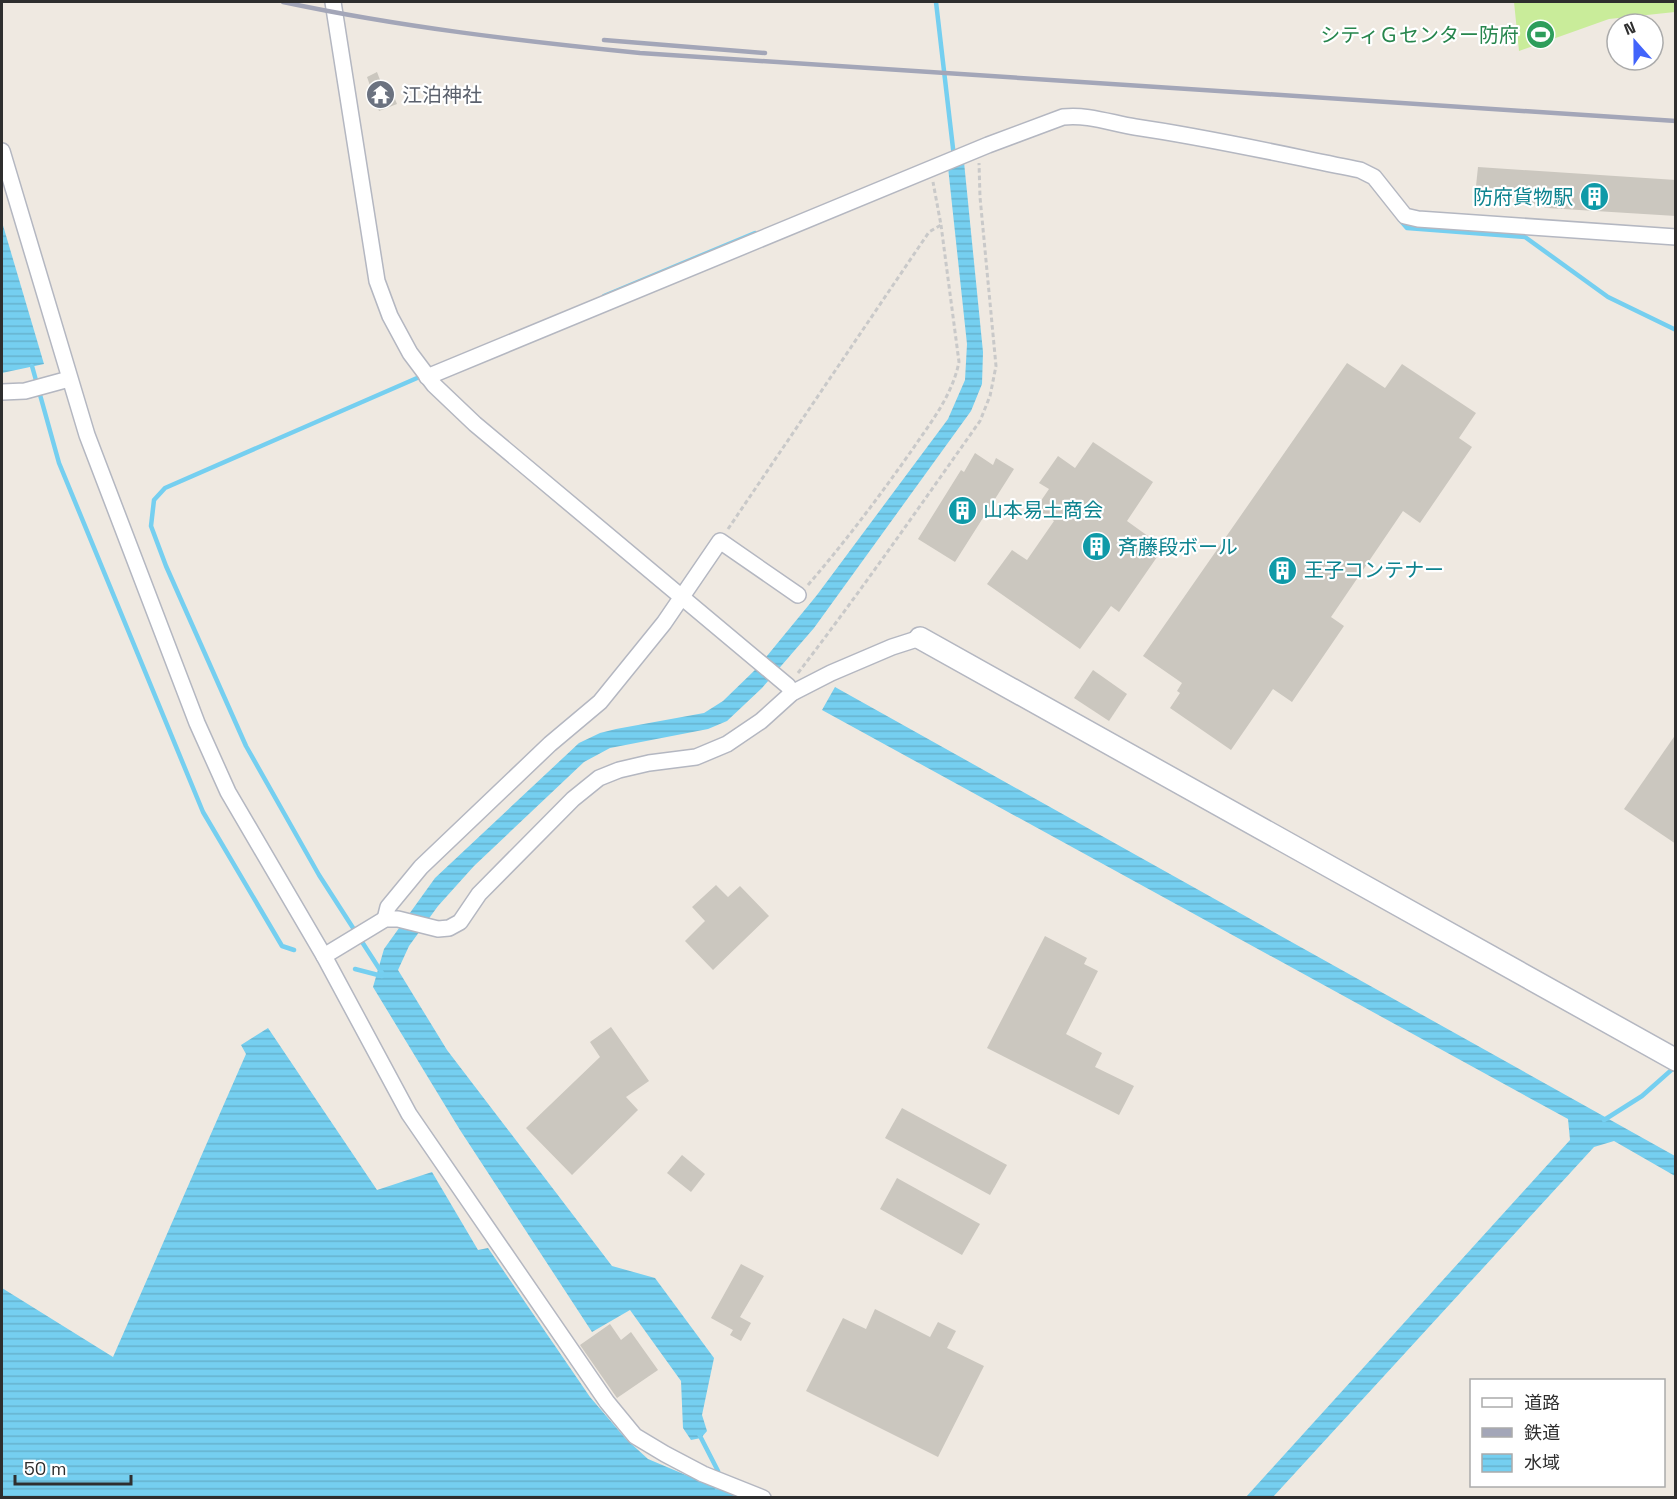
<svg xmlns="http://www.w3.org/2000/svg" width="1677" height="1499" font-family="'Space Grotesk','Noto Sans JP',sans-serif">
<defs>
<pattern id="water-rules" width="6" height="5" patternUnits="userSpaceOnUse" patternTransform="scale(1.5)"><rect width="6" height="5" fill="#75cff0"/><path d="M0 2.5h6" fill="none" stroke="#66b2ce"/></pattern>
</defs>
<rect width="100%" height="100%" fill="#efe9e1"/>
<polygon fill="#c9ec9a" points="1514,2 1675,2 1675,12 1609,19 1519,51"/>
<g fill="url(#water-rules)">
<polygon points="964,162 983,352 982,384 971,411 814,628 762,688 727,721 708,729 610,748 584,762 474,866 438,906 409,946 398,970 447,1050 612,1266 655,1278 714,1358 702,1415 707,1431 701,1438 691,1440 683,1428 681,1381 630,1310 592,1332 460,1130 373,987 384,949 435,878 579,743 600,733 616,729 704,713 723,701 757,668 817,595 948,419 965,380 967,344 948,167"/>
<polygon points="2,222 44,364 2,373"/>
<polygon points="835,687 1675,1156 1675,1176 1614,1141 1594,1147 1273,1497 1246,1497 1570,1140 1568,1119 822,710"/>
<polygon points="268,1028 377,1190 432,1172 478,1250 488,1248 590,1397 626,1439 648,1459 738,1497 2,1497 2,1288 113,1357 246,1054 241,1045"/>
</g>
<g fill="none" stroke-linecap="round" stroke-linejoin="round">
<g stroke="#75cff0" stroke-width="4.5">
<polyline points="936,2 954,157"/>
<polyline points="1400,220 1407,228 1525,237 1608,297 1676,330"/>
<polyline points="604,296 755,233"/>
<polyline points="32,366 59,463 203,812 282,946 294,950"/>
<polyline points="355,969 382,976"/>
<polyline points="382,973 319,875 246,746 166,566 151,526 154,500 165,488 424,375"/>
<polyline points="1604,1120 1642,1096 1676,1066"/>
<polyline points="699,1434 718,1471 717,1489"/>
</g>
</g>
<g fill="#cbc7bf">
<polygon points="377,72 385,93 391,90 397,104 379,111 367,77"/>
<polygon points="1478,167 1676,180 1676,216 1547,208 1476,186"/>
<polygon points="1347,363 1385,388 1402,364 1476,413 1459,438 1472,447 1420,523 1403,511 1331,617 1344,626 1292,702 1273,689 1231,750 1170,708 1180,693 1177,691 1182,683 1143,656"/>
<polygon points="1093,442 1153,482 1127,521 1159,544 1152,554 1157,557 1119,612 1111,606 1080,649 987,584 1012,550 1027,560 1054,521 1036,508 1049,489 1039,483 1058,456 1075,468"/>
<polygon points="975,453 993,465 996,458 1014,469 955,562 918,539 961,470 964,472"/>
<polygon points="1093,670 1127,694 1109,721 1074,698"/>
<polygon points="1676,734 1676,844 1624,809"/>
<polygon points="716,885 728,897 740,886 769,916 713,970 685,941 705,921 692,907"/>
<polygon points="1045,936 1087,958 1084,964 1098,971 1066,1034 1102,1053 1095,1067 1134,1086 1119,1115 987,1048"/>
<polygon points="611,1027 649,1081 626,1097 638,1110 572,1175 526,1128 600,1057 590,1042"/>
<polygon points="902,1108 1007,1165 990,1195 885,1138"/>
<polygon points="682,1155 705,1174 691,1192 667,1173"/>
<polygon points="897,1178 980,1224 962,1255 880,1209"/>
<polygon points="741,1264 764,1276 740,1317 751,1323 741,1341 730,1335 733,1330 711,1318"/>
<polygon points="875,1309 930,1337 938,1322 956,1331 947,1348 984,1366 938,1457 806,1391 843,1318 866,1329"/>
<polygon points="610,1324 621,1340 631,1332 658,1370 617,1398 580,1345"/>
</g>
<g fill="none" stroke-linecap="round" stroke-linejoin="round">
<defs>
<g id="street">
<polyline points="333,2 377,281 390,316 410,353 434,385 475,424 788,686 792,693"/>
<polyline points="2,151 87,435 197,723 228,792 324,956 409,1114 607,1402 635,1436 665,1454 703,1474 763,1498"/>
<path d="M427 377 988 145 1063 117C1087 114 1111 123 1135 127 1211 138 1285 155 1360 170L1374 177 1405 216 1418 219 1676 237"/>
<polyline points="2,392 25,391 69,379"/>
<polyline points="385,919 388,907 421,867 550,744 600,702 664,623 720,541 798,595"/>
<polyline points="324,956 385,919 398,919 438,929 449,928 460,922 479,894 573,799 599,778 619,770 649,763 696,757 727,744 761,721 792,693 831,673 892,647 920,638"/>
</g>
<polyline id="secondary" points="920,638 1676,1060"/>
</defs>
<use href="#street" stroke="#b4b7c1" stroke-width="18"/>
<use href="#secondary" stroke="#b4b7c1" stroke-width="24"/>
<g stroke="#c9c9c9" stroke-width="3" stroke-dasharray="4.5 3" stroke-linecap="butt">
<polyline points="728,529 929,232 941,225 933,182"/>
<path d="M808 585C845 542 879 497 912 450 931 422 952 396 959 362L941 225"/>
<path d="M798 673C861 591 920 506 980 421L990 396 996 366 980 197 979 163"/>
</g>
<use href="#street" stroke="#fff" stroke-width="15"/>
<use href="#secondary" stroke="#fff" stroke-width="21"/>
<g stroke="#a3a6b8" stroke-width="4.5">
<path d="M283 2C401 27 520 41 640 53L1676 121"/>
<polyline points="604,40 765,53"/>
</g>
</g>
<defs>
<symbol id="stadium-disc" viewBox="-11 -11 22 22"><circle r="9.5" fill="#2e9e5b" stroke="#fff"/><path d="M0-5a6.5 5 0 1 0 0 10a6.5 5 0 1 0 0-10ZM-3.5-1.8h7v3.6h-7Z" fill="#fff"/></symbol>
<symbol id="temple-disc" viewBox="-11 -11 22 22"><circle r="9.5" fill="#6b7280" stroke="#fff"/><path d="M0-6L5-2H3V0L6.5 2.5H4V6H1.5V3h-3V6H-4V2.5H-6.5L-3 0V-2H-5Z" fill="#fff"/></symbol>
<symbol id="building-disc" viewBox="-11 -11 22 22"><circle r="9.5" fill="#0f9aa8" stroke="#fff"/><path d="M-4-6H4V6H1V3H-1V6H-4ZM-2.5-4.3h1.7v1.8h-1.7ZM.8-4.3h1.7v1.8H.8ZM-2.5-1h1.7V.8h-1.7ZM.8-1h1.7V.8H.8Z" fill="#fff"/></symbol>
</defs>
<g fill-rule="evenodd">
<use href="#stadium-disc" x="1524" y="18" width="33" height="33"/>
<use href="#temple-disc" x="364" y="78" width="33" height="33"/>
<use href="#building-disc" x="1578" y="180" width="33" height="33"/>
<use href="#building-disc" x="946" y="494" width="33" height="33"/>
<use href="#building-disc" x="1080" y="530" width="33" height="33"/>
<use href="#building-disc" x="1266" y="554" width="33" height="33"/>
</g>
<g text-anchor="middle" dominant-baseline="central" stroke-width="4.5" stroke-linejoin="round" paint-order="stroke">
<g font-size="20" fill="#27864d" stroke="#fff" text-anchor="end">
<text x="1519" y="35">シティＧセンター防府</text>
</g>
<g font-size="20" fill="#5b616d" stroke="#fff" text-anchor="start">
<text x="402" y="95">江泊神社</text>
</g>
<g font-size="20" fill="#0d838f" stroke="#fff" text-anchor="start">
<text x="1573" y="197" text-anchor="end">防府貨物駅</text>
<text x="983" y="510">山本易土商会</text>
<text x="1118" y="547">斉藤段ボール</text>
<text x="1304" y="570">王子コンテナー</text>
</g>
</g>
<rect width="1677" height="1499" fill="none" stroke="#2e2e2e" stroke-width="6"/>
<rect x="1470" y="1379" width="195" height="108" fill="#ffffff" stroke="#ababab" stroke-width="1.5"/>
<rect x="1482" y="1398" width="30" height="9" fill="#ffffff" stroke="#ababab" stroke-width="1.5"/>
<text x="1524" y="1409" font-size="18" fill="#2e2e2e">道路</text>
<rect x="1482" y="1428" width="30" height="9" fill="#a3a6b8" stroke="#ababab" stroke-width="1.5"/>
<text x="1524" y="1439" font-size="18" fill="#2e2e2e">鉄道</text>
<rect x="1482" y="1454" width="30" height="18" fill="url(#water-rules)" stroke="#ababab" stroke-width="1.5"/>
<text x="1524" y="1469" font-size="18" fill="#2e2e2e">水域</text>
<g transform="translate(1635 42) rotate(339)"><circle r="28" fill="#ffffff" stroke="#ababab" stroke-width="1.5"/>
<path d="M0-4.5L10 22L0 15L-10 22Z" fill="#4264fb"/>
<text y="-9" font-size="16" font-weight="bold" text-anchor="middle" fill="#2e2e2e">N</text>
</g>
<path d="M15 1475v9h116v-9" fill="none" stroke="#2e2e2e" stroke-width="3"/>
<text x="24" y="1475" font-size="18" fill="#2e2e2e" stroke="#ffffff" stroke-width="4.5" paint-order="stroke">50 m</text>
</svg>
